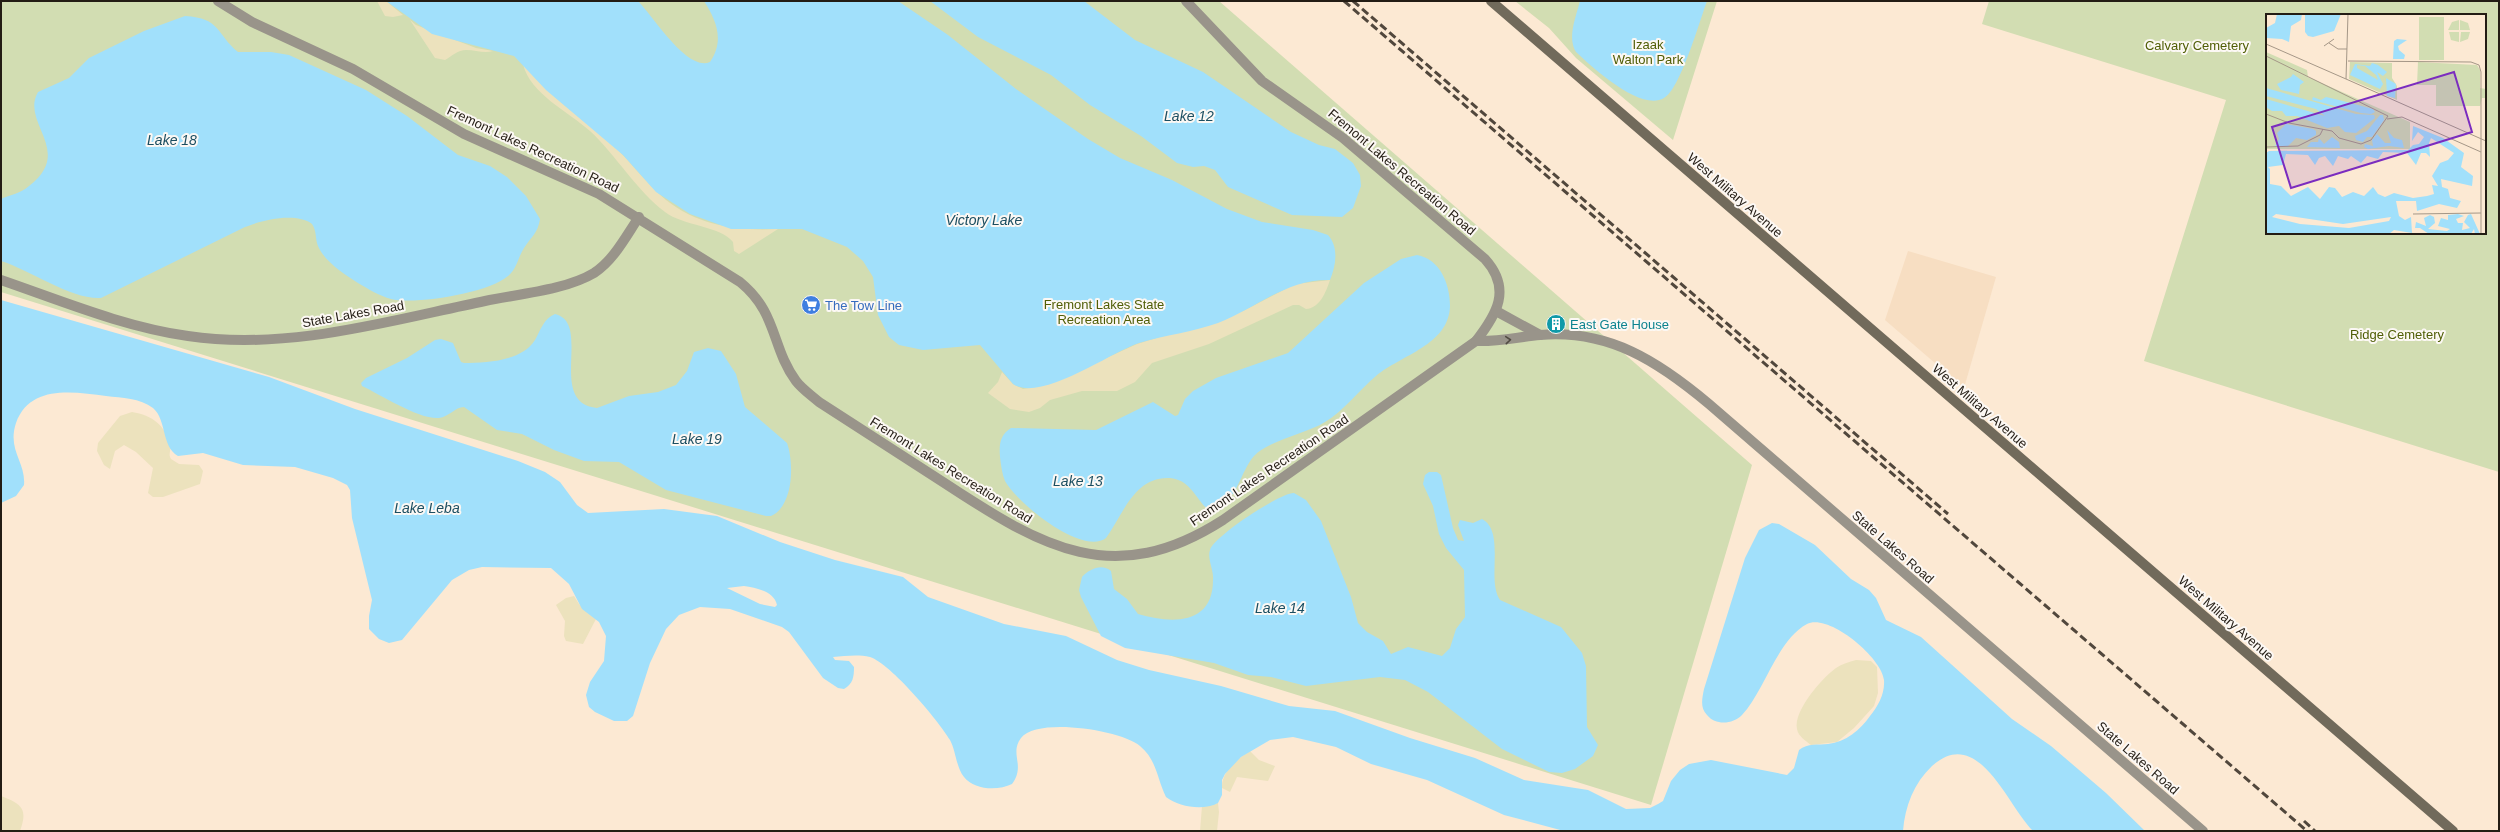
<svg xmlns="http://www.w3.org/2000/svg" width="2500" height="832" font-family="Arial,sans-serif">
<rect width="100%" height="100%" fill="#fce9d3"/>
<polygon fill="#f7dec2" points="1908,251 1996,277 1964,388 1885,320"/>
<g fill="#d2ddb2" fill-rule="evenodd">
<polygon points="1,1 1219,1 1752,465 1651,805 1,292"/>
<polygon points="1515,1 1717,1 1673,140 1576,58 1549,28"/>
<path d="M1989 1H2499V472L2144 361 2226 100 1982 24ZM2267 15H2485V233H2267Z"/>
</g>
<g fill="#ece2bd">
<polygon points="377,1 386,1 403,15 393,17 385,16"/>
<path d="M410 20 416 25 476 48 493 51C484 54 476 50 466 50 458 50 452 56 445 60L435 58Z"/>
<path d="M523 64C549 96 580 117 611 143 630 161 646 183 666 200 699 226 738 231 778 229L739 254 734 251 733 242C721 226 683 226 665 212 636 190 616 155 590 131 569 112 530 94 523 64Z"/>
<path d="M1330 280C1326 292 1320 308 1306 309L1299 305H1293L1209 344 1152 363 1135 382 1117 391H1082L1050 400 1040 408 1029 412 1010 409 988 393 998 382 1002 372 1013 384 1023 389 1049 384 1137 344 1243 311 1295 284Z"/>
<path d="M132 412C152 415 167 426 170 447 171 452 168 454 171 459L179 464 199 465 203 471 200 484 163 497H153L148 493 153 468 136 452 124 445 115 451 110 469 104 465 97 451 98 443 120 416Z"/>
<polygon points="574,596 579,604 596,619 583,644 566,641 564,636 565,621 556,605 566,598"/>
<path d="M1856 660 1871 661 1877 667 1878 693 1874 706 1854 728 1837 742 1811 745C1806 741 1798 736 1797 729 1793 711 1822 678 1836 668 1842 664 1849 662 1856 660Z"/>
<path d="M1250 751 1259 760 1275 766 1268 781 1237 777 1230 792 1222 788C1221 772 1237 759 1250 751Z"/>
<path d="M1 796C22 804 28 809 20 831H1Z"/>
<polygon points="1218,803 1219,812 1217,831 1200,831 1202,806"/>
</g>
<g fill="#a1e0fb" fill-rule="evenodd">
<path d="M386 1H638C653 16 687 72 710 62 725 40 716 20 704 1H898L948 35 1016 89 1088 139 1120 158 1172 180 1227 209 1262 222 1313 230 1328 235C1339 247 1336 266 1330 280 1286 279 1257 308 1218 323 1193 332 1165 335 1139 343 1111 352 1040 403 1013 384L980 345 923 350 899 345 889 337 878 315 873 277 863 261 847 247 802 229H731L690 214 656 192 623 155 546 90 514 56 432 34Z"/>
<polygon points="930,1 1084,1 1135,40 1203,72 1291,132 1319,145 1335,149 1353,163 1360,175 1361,186 1353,208 1342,217 1292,215 1228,187 1215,170 1204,166 1193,167 1177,163 1141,136 1090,105 1051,75 978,37"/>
<path d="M1580 1H1707C1700 20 1680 90 1664 98 1641 112 1593 68 1576 52 1567 37 1576 17 1580 1Z"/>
<path d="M185 16C221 18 216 34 238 52H271L289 55 366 90 407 116 458 155 490 166 507 177 526 196 540 219C538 233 531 237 524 248 518 257 517 269 508 276 489 293 415 305 391 299 380 296 368 289 358 283 345 275 324 261 318 246 315 239 317 231 312 224 296 212 262 220 245 227L101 298C72 300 30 270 1 261V199C10 195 21 193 29 186 75 151 20 123 38 92L69 78 89 58 144 31Z"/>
<path d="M1417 255C1440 259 1450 284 1450 306 1449 345 1401 355 1376 376 1359 390 1345 410 1325 422 1306 434 1269 440 1254 456 1240 472 1238 499 1216 509 1200 516 1197 480 1170 478 1134 476 1123 515 1106 538 1082 556 1017 503 1005 481 1002 474 1001 465 1000 457 999 444 1000 435 1011 428L1096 430 1153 402 1175 416 1178 415 1185 399 1193 391 1216 378 1288 353 1364 283 1401 259Z"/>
<path d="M1 300 269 377 355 409 518 461 545 472 560 482 577 505 588 513 664 509 717 516 780 542 835 560 903 577 928 597 1004 624 1066 636 1117 660 1149 670 1221 686 1289 706 1335 711 1410 738 1475 758 1524 780 1588 790 1626 809 1650 808 1658 804 1663 801 1671 781 1680 770 1689 764 1711 760 1787 775 1794 768 1799 750C1808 743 1818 745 1828 744 1846 742 1860 730 1870 716 1878 706 1885 694 1884 680 1882 658 1829 613 1807 624 1777 640 1764 692 1742 715 1733 724 1716 726 1707 715 1700 708 1702 699 1704 689L1745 558 1759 530 1772 523 1779 524 1815 545 1851 579 1869 590 1876 598 1886 620 1921 637 2012 719 2051 746 2106 793 2145 831H2033C2007 805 1978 724 1932 766 1914 783 1905 806 1903 831H1564L1504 815 1427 780 1371 764 1336 747 1293 737 1270 740 1241 757 1225 774 1222 780V795L1218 803C1203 811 1179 807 1166 797 1157 779 1157 760 1140 746 1121 730 1037 717 1021 738 1009 754 1026 765 1012 784 998 791 974 790 964 777 956 767 956 751 950 740 938 720 891 664 870 657 858 654 845 656 833 657L835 660 849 661 854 667C854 677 853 684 844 689L838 688 823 678 789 632 782 627 730 609 700 607 679 615 666 629 650 663 633 716 627 721H614L595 712 589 707 586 695 590 682 604 661 606 636 599 622 582 609 569 584 551 568 482 567 469 570 452 580 402 640 389 643 379 639 369 629V616L372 600 352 518 350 490 347 485 333 478 295 467 243 465 203 453 178 456C161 446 167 420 153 408 140 398 122 398 106 396 74 392 30 384 16 423 7 450 26 462 24 485L16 496 1 503ZM744 586C756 588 774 591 777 605L775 607 760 604 727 588Z"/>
<path d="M555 314C593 323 546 403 597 408L629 396 658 392 676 385 687 371 694 352 708 348 721 351 736 374 745 407 787 443C794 462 794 506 771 516H766L666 490 619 462 584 461 554 450 522 434 497 430 464 407C455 407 449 417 439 418 420 420 381 395 362 386L361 383 366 378 407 358 435 340 441 339 453 343 461 362 464 363C487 363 522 361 535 340 540 331 544 318 555 314Z"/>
<path d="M1429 472H1437L1441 475 1453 528 1458 540 1464 541 1458 525 1460 520 1473 523 1482 519C1506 532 1486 580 1500 600L1561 627 1582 653 1586 666 1587 727 1598 745 1593 756 1575 769 1562 773 1549 772 1502 749 1428 692 1405 680 1380 677 1306 686 1271 677 1248 675 1214 663 1125 648 1101 636 1081 597 1079 590 1082 577C1089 569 1102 563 1111 571L1114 589 1127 599 1138 614C1172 624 1213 625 1213 580 1214 570 1207 559 1210 550 1213 537 1281 492 1294 493L1306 500 1321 521 1351 597 1358 623 1367 632 1383 641 1391 654 1408 647 1442 656 1450 648 1456 629 1465 617 1464 570 1446 548 1439 534 1433 506 1423 484 1425 475Z"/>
</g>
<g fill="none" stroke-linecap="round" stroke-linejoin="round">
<g stroke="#99948a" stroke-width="10">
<path d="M218 1 252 22 353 69 464 134 599 194 740 282C778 313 771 347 796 381 802 389 811 395 819 402 861 429 904 457 946 484 1042 547 1114 590 1223 520L1476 341C1497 314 1512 289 1485 259L1343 138 1262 81 1186 1"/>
<path d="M1 280C62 301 124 327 188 336 288 351 388 321 485 301 518 294 566 290 594 273 614 260 626 236 639 217"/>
<polyline points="1496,311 1540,335"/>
<path d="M1476 341C1498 342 1518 337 1540 335 1609 329 1659 362 1709 404L2203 831"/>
</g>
<polyline stroke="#716a5b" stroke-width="10" points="1491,1 2453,831"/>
<g stroke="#51473c" stroke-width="3" stroke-dasharray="8 4" stroke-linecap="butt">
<polyline points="1344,1 2307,831"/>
<polyline points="1353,1 1948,514"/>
<polyline points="2304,821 2315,831"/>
</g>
</g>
<defs><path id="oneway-chevron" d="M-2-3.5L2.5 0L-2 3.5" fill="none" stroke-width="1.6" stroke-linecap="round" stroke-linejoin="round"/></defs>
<use stroke="#524c43" href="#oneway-chevron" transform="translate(1508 340) rotate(-5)"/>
<defs>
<symbol id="supermarket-disc" viewBox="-11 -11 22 22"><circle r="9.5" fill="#3f7fe0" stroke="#fcf8f4"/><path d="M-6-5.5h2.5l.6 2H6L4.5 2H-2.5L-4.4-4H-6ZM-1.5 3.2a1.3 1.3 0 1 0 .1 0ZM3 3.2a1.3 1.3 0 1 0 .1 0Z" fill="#fff"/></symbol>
<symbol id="building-disc" viewBox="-11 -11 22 22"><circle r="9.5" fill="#0f9aa8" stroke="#fcf8f4"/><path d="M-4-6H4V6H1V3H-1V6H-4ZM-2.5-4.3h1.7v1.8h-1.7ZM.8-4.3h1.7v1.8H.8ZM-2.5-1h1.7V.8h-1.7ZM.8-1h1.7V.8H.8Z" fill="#fff"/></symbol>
</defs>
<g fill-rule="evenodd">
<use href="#supermarket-disc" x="800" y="294" width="22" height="22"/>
<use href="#building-disc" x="1545" y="313" width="22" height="22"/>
</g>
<g text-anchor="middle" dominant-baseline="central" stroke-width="4" stroke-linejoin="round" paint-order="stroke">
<g font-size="13" fill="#505e06" stroke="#fcf8f4">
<text x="1648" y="44">Izaak<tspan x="1648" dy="15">Walton Park</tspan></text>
<text x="2197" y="45">Calvary Cemetery</text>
<text x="1104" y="304">Fremont Lakes State<tspan x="1104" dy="15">Recreation Area</tspan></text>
<text x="2397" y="334">Ridge Cemetery</text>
</g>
<g font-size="13" fill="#231c14" stroke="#fcf8f4">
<text transform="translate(533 149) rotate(25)">Fremont Lakes Recreation Road</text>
<text transform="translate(1402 172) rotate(40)">Fremont Lakes Recreation Road</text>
<text transform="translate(1735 195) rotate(41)">West Military Avenue</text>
<text transform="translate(353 314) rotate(-10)">State Lakes Road</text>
<text transform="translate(1980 406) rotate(41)">West Military Avenue</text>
<text transform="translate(951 470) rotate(32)">Fremont Lakes Recreation Road</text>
<text transform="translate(1269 470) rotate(-34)">Fremont Lakes Recreation Road</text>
<text transform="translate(1893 547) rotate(41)">State Lakes Road</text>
<text transform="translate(2226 618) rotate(41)">West Military Avenue</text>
<text transform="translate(2138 758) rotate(41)">State Lakes Road</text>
</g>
<g font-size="13" fill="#366cbe" stroke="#fcf8f4" text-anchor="start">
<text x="825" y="305">The Tow Line</text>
</g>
<g font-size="13" fill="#0d838f" stroke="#fcf8f4" text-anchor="start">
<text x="1570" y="324">East Gate House</text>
</g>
<g font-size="14" font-style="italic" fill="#1b4e61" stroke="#fcf8f4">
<text x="1189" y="116">Lake 12</text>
<text x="172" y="140">Lake 18</text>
<text x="984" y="220">Victory Lake</text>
<text x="697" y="439">Lake 19</text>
<text x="1078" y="481">Lake 13</text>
<text x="427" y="508">Lake Leba</text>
<text x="1280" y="608">Lake 14</text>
</g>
</g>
<g transform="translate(2266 14)">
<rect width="220" height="220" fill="#fce9d3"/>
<path d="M153 3H178V46H153ZM193 6V16H182L186 8ZM194 6 202 9 204 16H194ZM183 18H193V28L185 26ZM204 18 202 25 194 28 195 18ZM0 38 41 56 42 63 144 108V135H0ZM84 48 126 49V64L131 72V86L83 65ZM152 48 211 51 214 56V74L220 75V84H216L214 92H170V71H151Z" fill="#d2ddb2"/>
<path d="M11 0H36L35 6 25 12 23 28 16 25 0 24V14L9 9ZM39 0H75L68 17 47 23 42 22 39 18ZM131 25 141 26 132 32 133 36 139 41 138 45H127L128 27ZM106 49 112 51 121 58 117 62 111 58 117 70 114 75 84 61 89 50 104 52ZM91 51 99 52 110 61 112 66 91 54ZM27 60 38 68 34 71 33 80 15 76 11 70 25 63ZM120 64 130 70 129 84 121 82ZM0 74 90 100 108 101 109 104 90 119 79 118 73 112 61 114 31 102H20L16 97H6L0 93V85L59 102 50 95 0 82ZM47 83 55 86 60 83 73 86 107 95 109 98 105 100 95 99 46 86ZM114 101H117L118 106 106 123H101L97 128 90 126 89 122 101 117ZM20 110 47 115 50 117V121L41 126 30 124 21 133 9 132 13 125 11 119ZM147 112 177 124 198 139 195 153 207 162 206 172 175 165 176 173 182 175 184 184 195 187 191 194 173 190 151 197 150 187H130L133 202 139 206 145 203 146 219 128 216 123 220H1L0 139 3 137 142 136 147 131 153 130 158 123 152 118 146 127ZM165 124 188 139 182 146 174 149 166 162 172 172 166 171 168 180 161 182 147 184 128 179 119 183 112 180 107 173 98 182 87 178 76 183 69 174 63 173 54 185 42 173 25 182 15 172 4 170V155L2 153 17 151 20 140 42 141 49 151 53 144 59 142 67 152 72 142 82 145 85 142 95 149 101 142 112 145 117 138 141 139 150 151 155 139H160L164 143 163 129ZM10 200 77 210 125 203 123 207 83 214 34 210 6 203ZM121 116 128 124 136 126 138 134 123 132 102 135 98 133 99 130 107 132 106 126 111 120 119 129H125ZM66 123 73 128 74 134 41 133 45 128H52L53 124 58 130ZM192 200 198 202 190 205 192 209H197L196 216 204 214 198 208 202 201 205 200 214 220H209L208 215 205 220H163L154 214H149L150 208 160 212 158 204 164 201 168 203 169 209 162 215 181 217 184 215 172 212 175 204 182 206V201Z" fill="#a1e0fb" fill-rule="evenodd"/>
<path fill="none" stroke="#a59787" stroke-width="1" d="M82 0 80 65 220 127M63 29 72 35H81M0 30 80 65M58 32 68 25M0 42 122 102 105 126 95 130 73 124 66 117 23 109 0 100M82 47 205 48 213 51 215 58V220M121 105 136 103 215 138M0 133 32 132 54 121 57 115M147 200 215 199"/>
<path fill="#7b2cbf" fill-opacity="0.15" stroke="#7b2cbf" stroke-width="2" d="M188 58 206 118 25 174 6 113Z"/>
<rect width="220" height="220" fill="none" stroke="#231c14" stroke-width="2"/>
</g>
<rect width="2500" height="832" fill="none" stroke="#231c14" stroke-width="4"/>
</svg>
